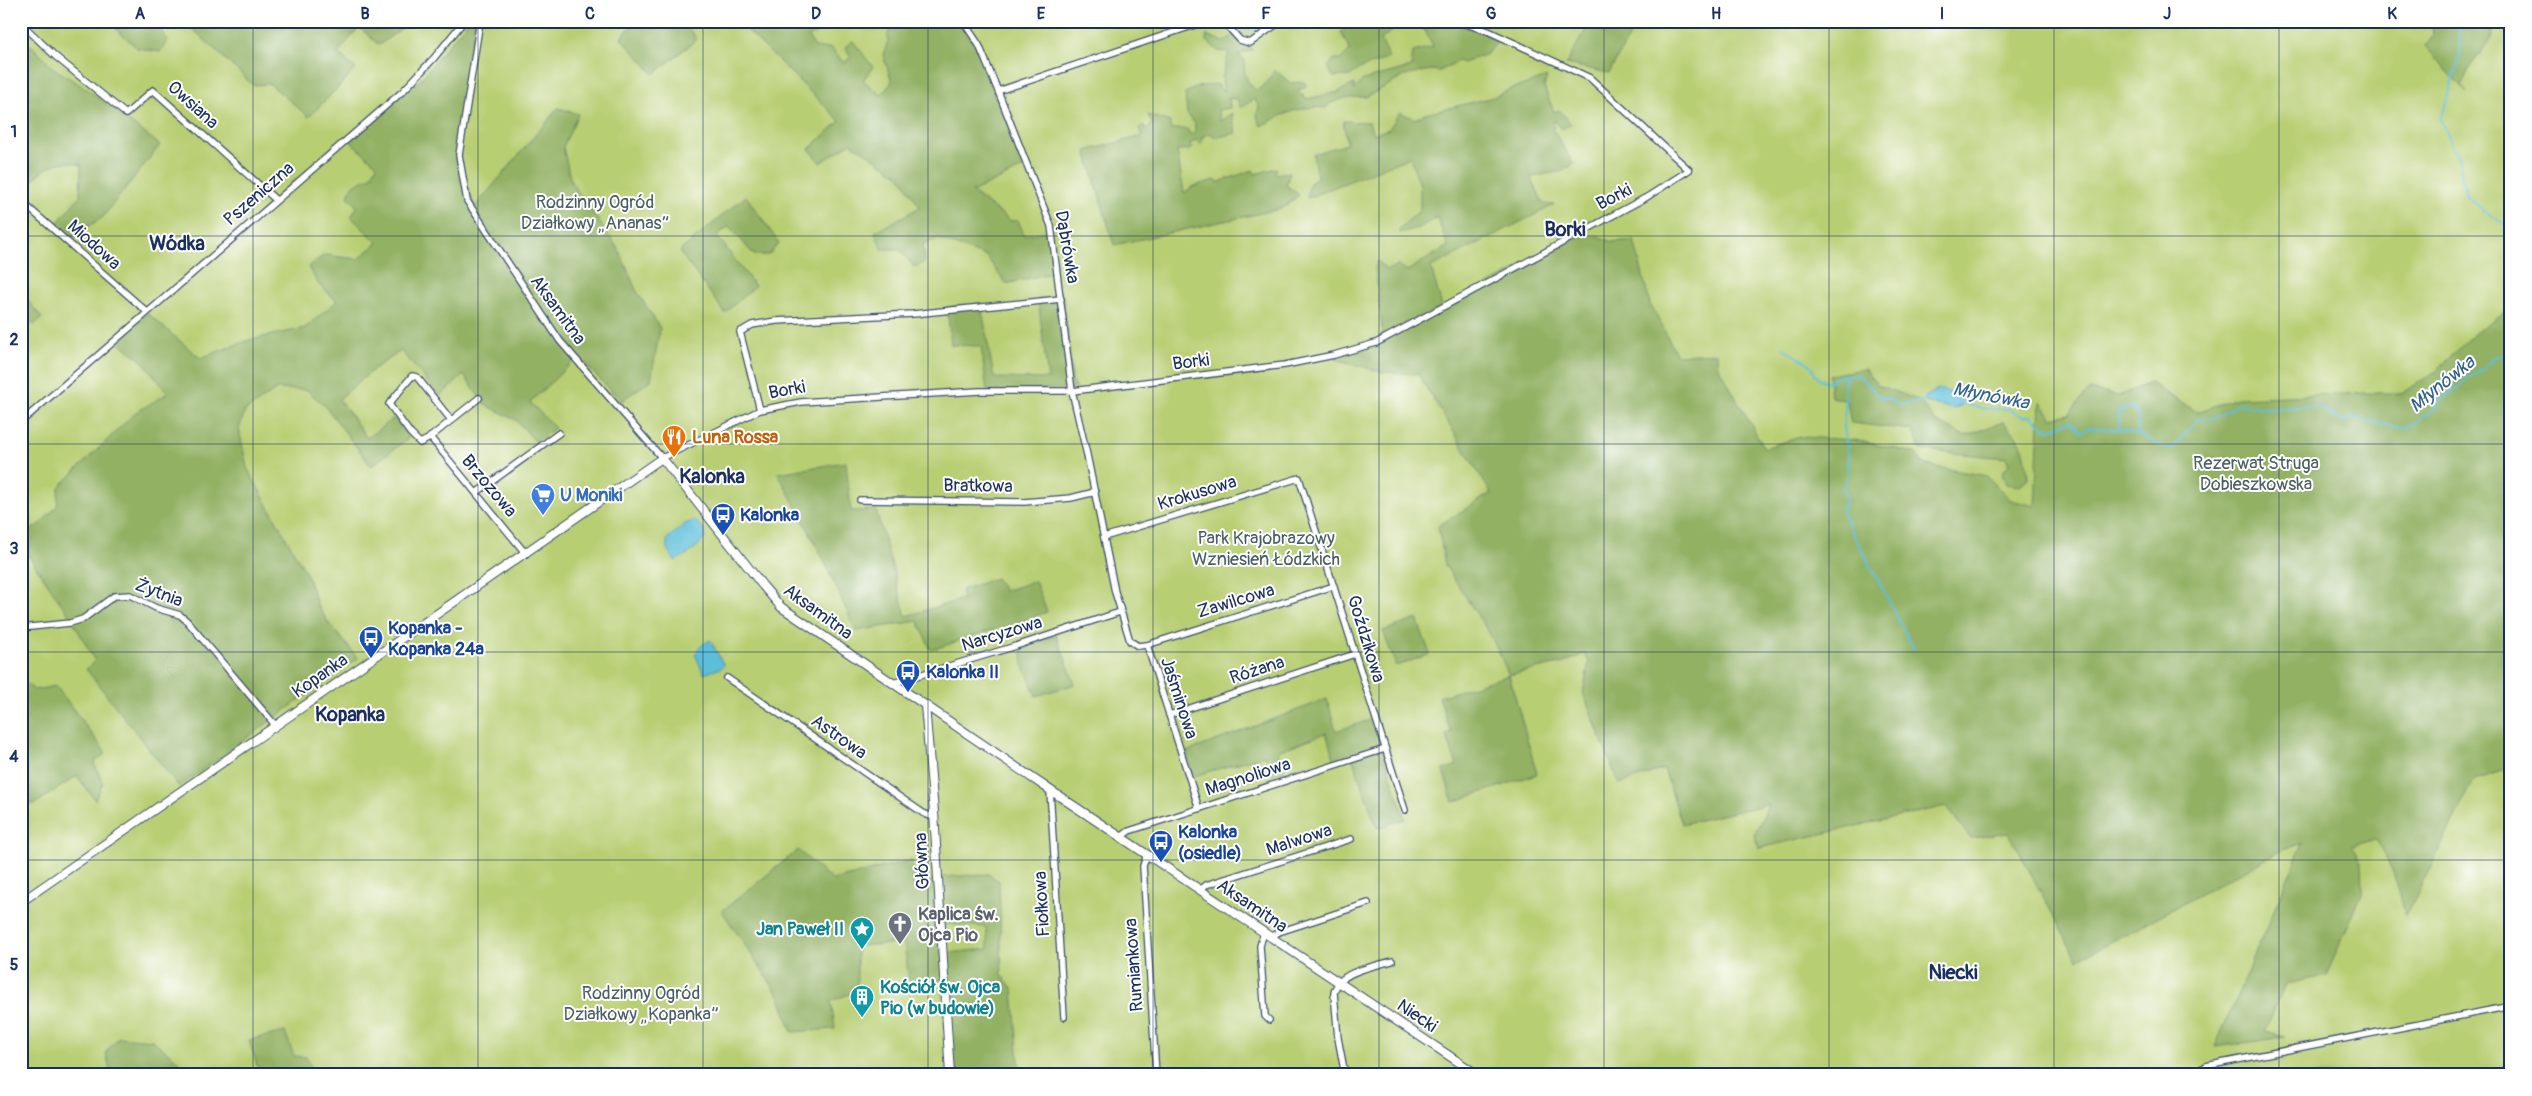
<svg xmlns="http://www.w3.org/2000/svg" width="2532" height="1096" font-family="Pangolin,sans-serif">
<rect width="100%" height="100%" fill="#fff"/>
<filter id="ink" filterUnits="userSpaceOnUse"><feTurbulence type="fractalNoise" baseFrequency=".02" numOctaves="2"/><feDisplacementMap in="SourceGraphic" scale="10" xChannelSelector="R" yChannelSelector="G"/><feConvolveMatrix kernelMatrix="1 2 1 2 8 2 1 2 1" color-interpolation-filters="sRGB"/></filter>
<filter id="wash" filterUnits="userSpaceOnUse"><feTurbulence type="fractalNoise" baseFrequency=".0096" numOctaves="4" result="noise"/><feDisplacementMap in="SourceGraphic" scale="20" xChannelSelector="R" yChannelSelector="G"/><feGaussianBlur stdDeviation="1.12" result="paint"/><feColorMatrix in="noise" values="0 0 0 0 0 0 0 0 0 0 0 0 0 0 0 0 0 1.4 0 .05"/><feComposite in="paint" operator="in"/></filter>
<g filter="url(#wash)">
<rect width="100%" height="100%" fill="#efe7cc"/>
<rect fill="#b8ce72" stroke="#6a7e68" x="21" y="21" width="2490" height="1054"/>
<g fill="#92b164" stroke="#567061" fill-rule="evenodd">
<polygon points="120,21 154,21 168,40 160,52 137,48 116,29"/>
<polygon points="184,21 412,21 379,45 359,27 338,53 356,69 309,117 270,84 253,85"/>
<path d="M468 21H475L458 130 456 157 475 207 558 108 578 114 563 147 571 182 619 250 636 290 660 328 651 380 621 401 578 357 530 402 555 428 536 442 516 420 484 404 464 375 440 396 401 351 375 368 339 399 367 438 394 418 409 438 371 466 326 407 307 390 277 389 245 411 239 429 247 468 307 575 317 604 329 624 358 658 179 787 86 669 95 661 71 618 21 545V537L41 523 57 506 59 487 135 413 168 393 144 363 117 340 147 313 200 358 249 340 305 328 337 301 319 285 308 267 324 255 358 259 378 243 351 217 357 207 348 196C351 184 360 181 371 177L377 165 350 141 422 78Z"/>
<polygon points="635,21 682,21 697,39 654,74 621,38"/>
<polygon points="738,21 842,21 808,37 816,48 831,48 844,63 851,57 845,47 853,41 873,67 863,80 881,95 892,82 883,55 888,41 888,32 915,21 959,21 976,46 1027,166 972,192 1011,221 1018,220 1024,235 1048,231 1055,272 1006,284 986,256 937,239 923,244 925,262 914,267 900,249 882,249 875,232 920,207 900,176 851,143 820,163 809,149 840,121"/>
<path d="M1226 21H1277L1256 36 1247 39 1252 50 1238 55 1245 60C1243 74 1246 81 1256 90L1263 87 1275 70 1290 83 1304 82 1307 87 1298 90 1306 99 1338 92 1354 84V90L1363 80 1411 67 1413 52 1433 47 1425 30C1407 22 1395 27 1381 40L1389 58 1359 69 1350 76 1333 77 1328 67 1334 59 1340 60 1350 50 1341 32 1355 21H1449L1492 36 1497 43 1486 54 1463 63 1458 61 1440 71 1430 70 1405 76 1366 97 1345 98 1331 103 1326 108C1301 105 1283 114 1261 126L1257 116 1259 106 1254 99 1241 108 1237 99 1229 98 1230 108 1218 110 1220 121 1232 113 1236 133 1215 138 1211 133 1202 137 1201 144 1196 140 1190 144 1192 148 1188 151 1184 149 1177 151 1184 193 1192 187 1214 180 1219 182 1253 170 1255 174 1277 168 1275 174 1290 172 1286 185 1299 195 1286 206 1275 210 1114 245 1086 151 1142 136 1139 128 1144 125 1146 130 1152 124 1148 115 1170 122V129H1187L1191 135 1195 133V124L1187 114 1185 93 1197 87 1216 84 1224 92 1222 78 1229 52 1218 51 1207 41 1206 35 1224 42 1237 32Z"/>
<polygon points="1591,21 1638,21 1609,73 1566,64"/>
<polygon points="2432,21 2490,21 2492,37 2469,68 2461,86 2467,93 2425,46 2433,35"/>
<path d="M31 45 52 67 88 90 160 145 102 218 84 229 74 240 56 224 80 196 81 165C55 156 43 171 25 187L30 196 26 201 21 197V50Z"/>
<polygon points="1547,77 1544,87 1554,112 1559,110 1571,124 1562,129 1554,120 1553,130 1574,164 1563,171 1531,177 1543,204 1554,205 1431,267 1442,307 1383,336 1375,268 1377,261 1387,270 1399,265 1407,271 1448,246 1437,217 1419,228 1399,233 1400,228 1420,210 1420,185 1410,157 1307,198 1310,183 1317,177 1313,154 1347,144 1343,121 1369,122 1373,134 1389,129 1400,112 1414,119 1425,114 1494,97 1506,91"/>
<polygon points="746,196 779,243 769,255 754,255 729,226 717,236 755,286 725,313 681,254 681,250"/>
<polygon points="1598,236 1612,242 1634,240 1650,304 1677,355 1717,353 1717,364 1764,448 1800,437 1855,440 1915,453 1925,465 1987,476 2011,500 2035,506 2040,402 2053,418 2069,414 2089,390 2118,396 2150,383 2197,412 2237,398 2366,393 2403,393 2436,371 2476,332 2508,310 2511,313 2511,768 2474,780 2406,916 2393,872 2376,839 2352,846 2362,862 2363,891 2326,976 2285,984 2265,1032 2285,1037 2215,1047 2303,843 2283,850 2077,960 2009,833 1970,838 1946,806 1759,848 1754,835 1769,804 1682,824 1664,769 1619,784 1583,693 1589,661 1584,654 1564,663 1509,675 1537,774 1453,802 1443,770 1457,765 1446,735 1451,733 1439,697 1509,675 1491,636 1445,565 1438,526 1491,493 1418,374 1381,372 1335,359 1335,356 1376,345 1578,237"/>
<polygon points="21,282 22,293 42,318 34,325 25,316 21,317"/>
<polygon points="1063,296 1073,385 1076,388 987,391 981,346 951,345 947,307 981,304 994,378 1048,379 1038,299"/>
<path d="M1865 369 1878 385 1920 401 1935 421 1965 436 2003 422C2025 442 2025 450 2028 479L2020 486 2006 484 2002 473 2009 464 2006 458 1921 450 1912 430 1851 423 1847 401 1831 397 1829 375Z"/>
<polygon points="846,462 851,511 876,510 906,616 963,599 961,590 996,578 1004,591 1035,581 1047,612 931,650 918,621 856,631 821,554 778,473"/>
<polygon points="1417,619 1430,654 1396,666 1383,631"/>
<polygon points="1056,635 1075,684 1036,696 1023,664 1021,645"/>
<polygon points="21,679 34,690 56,686 106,753 94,763 103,783 95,800 77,776 33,805 21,791"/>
<polygon points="1327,699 1336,731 1373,719 1405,819 1377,828 1352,757 1335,762 1326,733 1278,751 1285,774 1274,778 1265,755 1194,776 1186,752"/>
<path d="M798 850 832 880 912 860 914 887 942 877 988 874 999 881 1002 975 1013 989 1020 1075H949L941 980 909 981 904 943 857 946V991L831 1001 835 1029 792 1032 780 997 722 911ZM944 924 986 927 988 949 947 953Z"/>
<polygon points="285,1032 294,1056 307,1057 313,1075 260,1075 249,1040"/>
<polygon points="119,1037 152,1040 180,1062 183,1075 111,1075 106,1052"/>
</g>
<g fill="#5bbed9" stroke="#3b769c">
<polygon points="1938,389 1961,395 1963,400 1961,406 1953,409 1925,402 1925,397"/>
<polygon points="695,520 705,531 705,539 691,552 675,561 667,549 667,539 685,524"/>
<polygon points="710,640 724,665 721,668 704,674 695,654 701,646"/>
</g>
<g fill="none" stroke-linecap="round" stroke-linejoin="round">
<g stroke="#5bbed9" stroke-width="2">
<polyline points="2458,21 2460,55 2441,119 2459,160 2466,197 2511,229"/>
<path d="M1783 348C1791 353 1800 358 1808 363 1818 371 1809 376 1827 382L1843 375 1859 376 1881 398H1888L1899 405 1925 400"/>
<path d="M1846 375C1842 387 1846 397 1845 410 1845 415 1843 421 1844 426 1846 445 1854 470 1843 488L1846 503 1842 506 1843 514 1914 649"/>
<path d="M1959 402 1982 409H2009L2023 417 2032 416 2044 428 2051 429 2071 421 2082 432 2087 428C2106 428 2131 429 2148 439 2157 444 2162 447 2172 450L2197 420 2217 417 2238 404 2273 409 2311 406 2327 411 2335 419 2344 421 2353 418 2404 428 2415 425 2422 417 2435 409 2439 402 2479 371 2484 370 2488 363 2492 362 2493 357 2500 356 2511 345"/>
<polyline points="2118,428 2120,420 2118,411 2132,407 2139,415 2137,429 2140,435"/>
</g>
</g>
</g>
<g filter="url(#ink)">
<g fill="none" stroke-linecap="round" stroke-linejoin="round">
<defs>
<g id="minor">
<polyline points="480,21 459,155 467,201 560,341 662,458 760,410 801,402 979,391 1072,391 1285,365 1334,355 1376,343 1647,197 1689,170 1590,78 1488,31 1456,21"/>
<polyline points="628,21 636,21"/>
<polyline points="963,21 979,45 998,91 1051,226 1072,391 1087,455 1115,592 1130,641 1138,646 1147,645 1334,586"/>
<polyline points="1223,21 1240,40 1250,43 1281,21"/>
<polyline points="21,23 55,56 126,114 153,90 276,200"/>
<polyline points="998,91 1207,21"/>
<polyline points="21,201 146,311"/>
<polyline points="760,410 740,332 752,325 776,321 913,314 1061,299"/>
<polyline points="451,420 417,377 412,376 389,404 410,433 420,443 428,439 479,398"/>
<polyline points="21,422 403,91 434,58 464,21"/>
<polyline points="430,437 526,554"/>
<polyline points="476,493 559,433"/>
<polyline points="860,500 1024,502 1071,498 1095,492"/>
<polyline points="1104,537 1299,478 1405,810"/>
<polyline points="21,628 70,623 83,619 114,596 130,595 156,608 180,615 187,621 276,726"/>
<polyline points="1147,645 1199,809"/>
<polyline points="727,678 923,813 935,818"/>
<polyline points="893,683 1016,646 1120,612"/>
<polyline points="1169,715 1355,654"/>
<polyline points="1050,790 1064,1017"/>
<polyline points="1121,837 1129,831 1385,749"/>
<polyline points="1147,854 1143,866 1156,1075"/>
<polyline points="1200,890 1206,885 1351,839"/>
<polyline points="1264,932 1260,946 1265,1016 1269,1020"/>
<polyline points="1271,937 1279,932 1368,903"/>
<path d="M1345 1075 1338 1038 1334 993C1338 971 1373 967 1392 961"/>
<polyline points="2191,1075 2206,1066 2511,1006"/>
<polyline points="2502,1075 2511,1058"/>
</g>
<g id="tertiary">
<polyline points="925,705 934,812 950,1075"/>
<polyline points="21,902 662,458 763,586 781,607 1050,790 1478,1075"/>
</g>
</defs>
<use href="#minor" stroke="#3b4b6e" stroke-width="8"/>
<use href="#tertiary" stroke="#3b4b6e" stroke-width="10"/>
<use href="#minor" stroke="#fff" stroke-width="5.5"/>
<use href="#tertiary" stroke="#fff" stroke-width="8"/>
</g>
</g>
<path fill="none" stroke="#1b2f5e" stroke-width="1" stroke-opacity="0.55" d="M253 21V1075M478 21V1075M703 21V1075M928 21V1075M1153 21V1075M1379 21V1075M1604 21V1075M1829 21V1075M2054 21V1075M2279 21V1075M21 236H2511M21 444H2511M21 652H2511M21 860H2511"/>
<defs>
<symbol id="restaurant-pin" viewBox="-11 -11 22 30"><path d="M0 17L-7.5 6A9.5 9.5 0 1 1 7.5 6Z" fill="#e8710a" stroke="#fff"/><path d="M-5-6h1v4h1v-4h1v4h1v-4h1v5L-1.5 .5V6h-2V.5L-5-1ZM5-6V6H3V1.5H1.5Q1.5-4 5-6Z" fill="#fff"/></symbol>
<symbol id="supermarket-pin" viewBox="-11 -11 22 30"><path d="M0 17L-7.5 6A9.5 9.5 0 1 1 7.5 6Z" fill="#3f7fe0" stroke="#fff"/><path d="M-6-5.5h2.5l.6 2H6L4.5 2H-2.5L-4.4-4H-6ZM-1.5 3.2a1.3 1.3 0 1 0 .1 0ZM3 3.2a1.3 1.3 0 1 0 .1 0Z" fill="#fff"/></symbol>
<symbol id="bus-pin" viewBox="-11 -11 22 30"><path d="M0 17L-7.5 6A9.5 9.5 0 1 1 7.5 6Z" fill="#1a4fb4" stroke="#fff"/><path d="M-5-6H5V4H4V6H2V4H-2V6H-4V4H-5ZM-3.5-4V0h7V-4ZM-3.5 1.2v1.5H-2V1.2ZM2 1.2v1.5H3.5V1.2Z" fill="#fff"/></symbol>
<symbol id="church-pin" viewBox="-11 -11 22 30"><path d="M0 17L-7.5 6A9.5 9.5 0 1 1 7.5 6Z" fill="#6b7280" stroke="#fff"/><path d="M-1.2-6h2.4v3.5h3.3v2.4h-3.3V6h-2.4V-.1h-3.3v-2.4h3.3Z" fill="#fff"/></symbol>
<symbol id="sight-pin" viewBox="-11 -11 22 30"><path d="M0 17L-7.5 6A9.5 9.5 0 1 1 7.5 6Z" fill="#0f9aa8" stroke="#fff"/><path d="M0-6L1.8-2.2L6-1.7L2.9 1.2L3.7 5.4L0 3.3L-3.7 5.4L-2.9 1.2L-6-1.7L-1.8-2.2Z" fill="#fff"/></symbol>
<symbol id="building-pin" viewBox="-11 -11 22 30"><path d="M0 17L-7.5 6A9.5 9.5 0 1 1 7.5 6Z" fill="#0f9aa8" stroke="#fff"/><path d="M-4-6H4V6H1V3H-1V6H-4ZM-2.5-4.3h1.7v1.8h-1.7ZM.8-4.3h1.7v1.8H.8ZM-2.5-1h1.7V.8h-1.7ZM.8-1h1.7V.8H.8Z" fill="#fff"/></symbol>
</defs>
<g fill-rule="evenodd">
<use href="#restaurant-pin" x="660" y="423" width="28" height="38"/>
<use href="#supermarket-pin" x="529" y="481" width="28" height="38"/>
<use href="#bus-pin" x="709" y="501" width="28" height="38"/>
<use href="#bus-pin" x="357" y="624" width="28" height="38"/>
<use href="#bus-pin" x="894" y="658" width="28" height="38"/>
<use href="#bus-pin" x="1147" y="828" width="28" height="38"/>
<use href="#church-pin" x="886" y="910" width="28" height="38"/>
<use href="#sight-pin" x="848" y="915" width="28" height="38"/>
<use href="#building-pin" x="848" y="983" width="28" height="38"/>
</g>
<g text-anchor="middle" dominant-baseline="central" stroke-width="4" stroke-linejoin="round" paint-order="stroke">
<g font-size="18" fill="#1b2f5e" stroke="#fff">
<text transform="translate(193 105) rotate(42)">Owsiana</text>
<text transform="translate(259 194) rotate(-41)">Pszeniczna</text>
<text transform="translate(1614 197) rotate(-27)">Borki</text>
<text transform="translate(94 245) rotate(42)">Miodowa</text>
<text transform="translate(1067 247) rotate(80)">Dąbrówka</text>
<text transform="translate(558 310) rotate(54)">Aksamitna</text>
<text transform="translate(1191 362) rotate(-7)">Borki</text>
<text transform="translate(787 390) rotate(-10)">Borki</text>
<text transform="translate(489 486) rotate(50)">Brzozowa</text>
<text transform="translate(978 486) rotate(1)">Bratkowa</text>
<text transform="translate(1197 493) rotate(-17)">Krokusowa</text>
<text transform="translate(159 593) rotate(21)">Żytnia</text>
<text transform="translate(1236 601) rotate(-17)">Zawilcowa</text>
<text transform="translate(818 612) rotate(36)">Aksamitna</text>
<text transform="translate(1002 634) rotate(-17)">Narcyzowa</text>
<text transform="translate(1366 639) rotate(73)">Goździkowa</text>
<text transform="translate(1257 670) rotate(-18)">Różana</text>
<text transform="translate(320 676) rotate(-35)">Kopanka</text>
<text transform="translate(1179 698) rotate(72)">Jaśminowa</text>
<text transform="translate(839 737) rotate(35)">Astrowa</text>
<text transform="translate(1248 777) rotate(-18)">Magnoliowa</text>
<text transform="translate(1299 840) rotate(-18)">Malwowa</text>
<text transform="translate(922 861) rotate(-93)">Główna</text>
<text transform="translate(1042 904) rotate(-93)">Fiołkowa</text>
<text transform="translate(1252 906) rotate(34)">Aksamitna</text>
<text transform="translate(1134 965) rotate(-94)">Rumiankowa</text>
<text transform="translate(1417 1016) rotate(34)">Niecki</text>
</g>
<g font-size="18" fill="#4a5f64" stroke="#fff">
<text x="595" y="202">Rodzinny Ogród<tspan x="595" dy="21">Działkowy „Ananas”</tspan></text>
<text x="2256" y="463">Rezerwat Struga<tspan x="2256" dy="21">Dobieszkowska</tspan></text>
<text x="1266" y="538">Park Krajobrazowy<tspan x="1266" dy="21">Wzniesień Łódzkich</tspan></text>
<text x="641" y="993">Rodzinny Ogród<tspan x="641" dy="21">Działkowy „Kopanka”</tspan></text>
</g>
<g font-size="18" font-weight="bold" fill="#c56008" stroke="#fff" text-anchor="start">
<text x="692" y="437">Luna Rossa</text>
</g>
<g font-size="18" font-weight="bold" fill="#366cbe" stroke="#fff" text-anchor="start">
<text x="560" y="495">U Moniki</text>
</g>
<g font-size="18" font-weight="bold" fill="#164399" stroke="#fff" text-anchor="start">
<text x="740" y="515">Kalonka</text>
<text x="388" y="628">Kopanka -<tspan x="388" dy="21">Kopanka 24a</tspan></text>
<text x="926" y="672">Kalonka II</text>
<text x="1178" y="832">Kalonka<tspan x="1178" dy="21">(osiedle)</tspan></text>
</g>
<g font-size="18" font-weight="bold" fill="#5b616d" stroke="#fff" text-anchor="start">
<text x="918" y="914">Kaplica św.<tspan x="918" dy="21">Ojca Pio</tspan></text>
</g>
<g font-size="18" font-weight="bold" fill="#0d838f" stroke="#fff" text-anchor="end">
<text x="844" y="929">Jan Paweł II</text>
<text x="880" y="987" text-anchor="start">Kościół św. Ojca<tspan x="880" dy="21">Pio (w budowie)</tspan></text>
</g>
<g font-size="19" font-style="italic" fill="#316189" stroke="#fff">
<text transform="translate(2442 384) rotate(-39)">Młynówka</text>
<text transform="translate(1991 396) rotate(11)">Młynówka</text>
</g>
<g font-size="20" font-weight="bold" fill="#1b2f5e" stroke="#fff">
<text x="1565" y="229">Borki</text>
<text x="177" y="243">Wódka</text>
<text x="712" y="476">Kalonka</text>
<text x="350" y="714">Kopanka</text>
<text x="1953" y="972">Niecki</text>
</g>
</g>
<rect width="2532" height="1096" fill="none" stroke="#fff" stroke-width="55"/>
<rect x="28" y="28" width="2476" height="1040" fill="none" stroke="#1b2f5e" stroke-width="2"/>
<g font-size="16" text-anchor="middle" font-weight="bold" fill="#1b2f5e">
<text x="140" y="19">A</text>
<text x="365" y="19">B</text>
<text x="590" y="19">C</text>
<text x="816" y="19">D</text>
<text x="1041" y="19">E</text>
<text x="1266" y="19">F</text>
<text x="1491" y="19">G</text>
<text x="1716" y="19">H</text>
<text x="1942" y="19">I</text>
<text x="2167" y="19">J</text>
<text x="2392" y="19">K</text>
<text x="14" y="137">1</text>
<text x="14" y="345">2</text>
<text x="14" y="554">3</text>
<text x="14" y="762">4</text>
<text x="14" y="970">5</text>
</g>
</svg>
